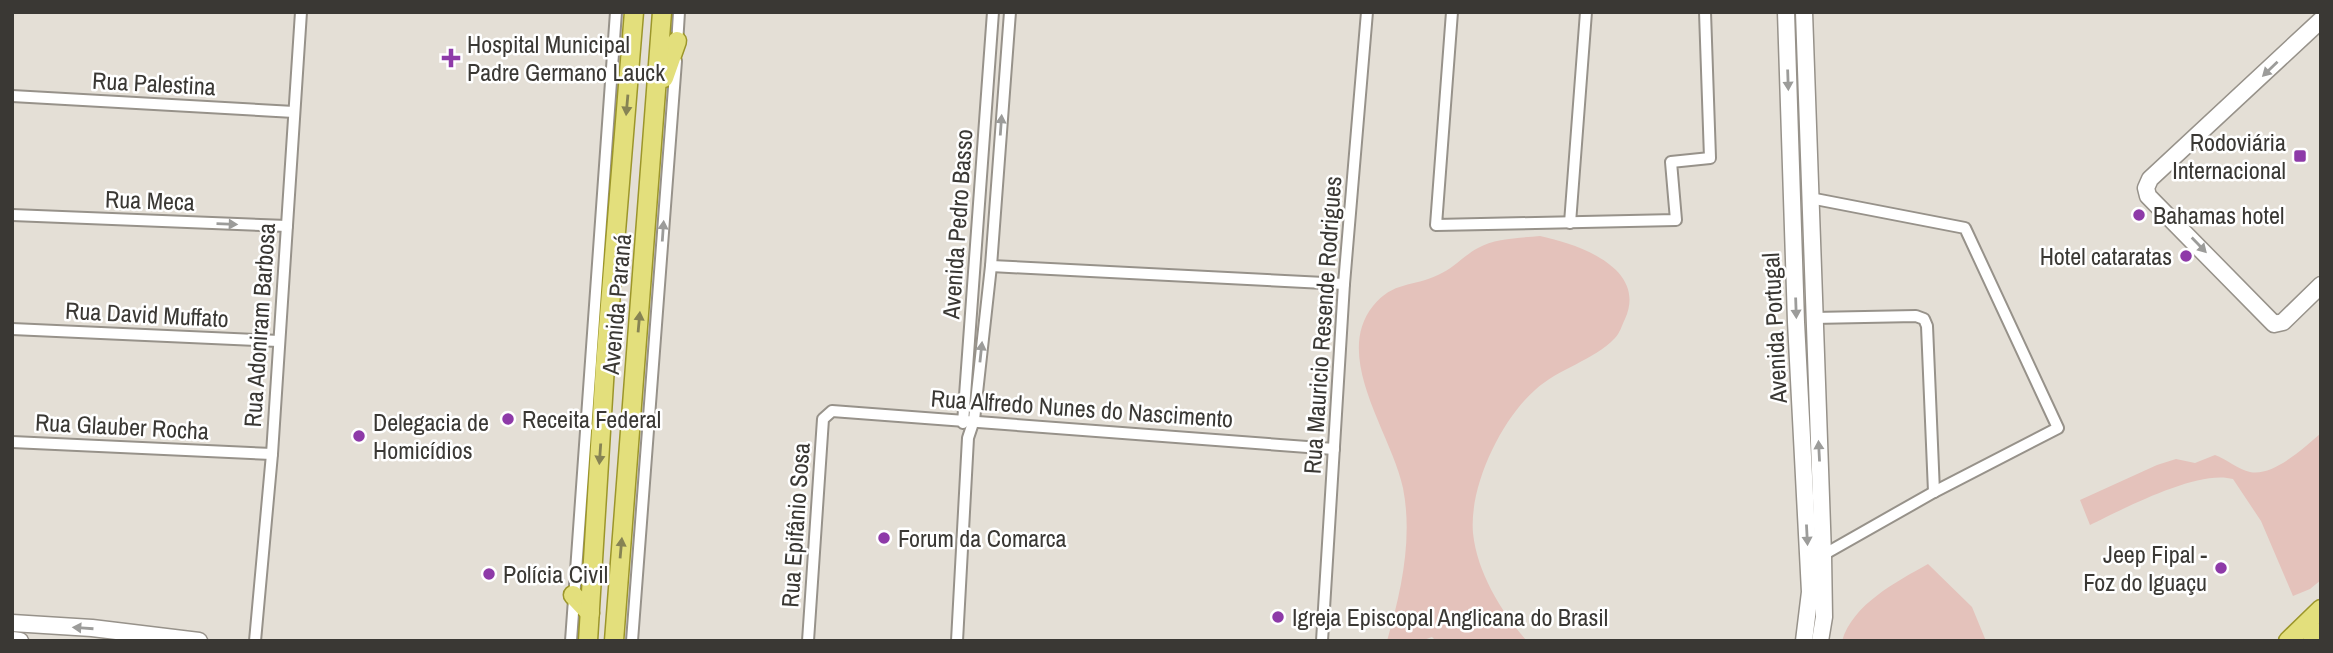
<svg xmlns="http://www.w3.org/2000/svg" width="2333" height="653" font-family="'Archivo Narrow',sans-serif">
<rect width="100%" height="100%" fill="#e4dfd6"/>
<g fill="#e4c2bb">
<path d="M1540 236C1578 244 1648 268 1625 319 1622 325 1620 333 1615 338 1593 361 1559 368 1535 390 1501 420 1469 486 1473 533 1477 572 1501 612 1527 641H1436L1432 637 1421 641H1387C1401 592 1413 539 1403 488 1392 434 1332 357 1373 306 1393 281 1413 287 1438 275 1454 268 1463 256 1478 248 1495 238 1521 238 1540 236Z"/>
<path d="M2321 433V580L2310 589 2293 596 2261 521 2233 479C2198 469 2123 509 2090 525L2080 500 2157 465 2176 459 2195 463 2215 455C2226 459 2239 470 2250 472 2273 477 2305 447 2321 433Z"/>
<path d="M1928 564 1972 607 1986 641H1842C1853 604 1896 582 1928 564Z"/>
</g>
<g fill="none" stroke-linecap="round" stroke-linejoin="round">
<defs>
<g id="street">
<polyline points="1452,12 1436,225 1676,220 1671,162 1710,158 1705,12"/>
<polyline points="677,45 679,12"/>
<polyline points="12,96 294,112"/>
<polyline points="1810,198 1965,228 2058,428 1934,492 1823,555"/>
<polyline points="12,215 287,226"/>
<polyline points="1570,223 1586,12"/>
<polyline points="991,266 1344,284"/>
<polyline points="1813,318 1916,316 1924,319 1927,326 1934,492"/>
<polyline points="12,329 279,341"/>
<polyline points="963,423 993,12"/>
<polyline points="12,442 272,454"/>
<polyline points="255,641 272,454 301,12"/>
<polyline points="571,641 616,12"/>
<polyline points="632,641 676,61"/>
<polyline points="808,641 823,419 832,411 1334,449"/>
<polyline points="957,641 968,438 974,420 991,266 1010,12"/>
<polyline points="1322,641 1344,284 1367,12"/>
</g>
<g id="secondary">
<polyline points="1786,12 1796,322 1810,592 1804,641"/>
<polyline points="1804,12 1823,555 1824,617 1820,641"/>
<polyline points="2321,20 2150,179 2146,188 2148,196 2274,324 2283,322 2321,285"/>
<polyline points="12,623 92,628 199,641"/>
<polyline points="12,640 20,641"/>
</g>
<g id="primary">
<polyline points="664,78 677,41"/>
<polyline points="573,595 590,613"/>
<polyline points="588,641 605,366 634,12"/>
<polyline points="614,641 662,12"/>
<polyline points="2288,641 2321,609"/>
<polyline points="2312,641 2321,632"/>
</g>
</defs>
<use href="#street" stroke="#97928a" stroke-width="14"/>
<use href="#secondary" stroke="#97928a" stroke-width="19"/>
<use href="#primary" stroke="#9c962a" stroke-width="21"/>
<use href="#street" stroke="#fff" stroke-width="10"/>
<use href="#secondary" stroke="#fff" stroke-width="16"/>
<use href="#primary" stroke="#e3df7c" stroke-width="18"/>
</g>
<defs><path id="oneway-solid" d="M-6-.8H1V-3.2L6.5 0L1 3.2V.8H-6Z" transform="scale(1.75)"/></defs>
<g fill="#9c9c9a">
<use href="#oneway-solid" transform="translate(2270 69) rotate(136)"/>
<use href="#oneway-solid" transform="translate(1788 80) rotate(88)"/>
<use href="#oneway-solid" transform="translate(1001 125) rotate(-86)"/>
<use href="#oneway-solid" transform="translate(227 224) rotate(2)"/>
<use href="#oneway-solid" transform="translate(663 231) rotate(-86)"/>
<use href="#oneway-solid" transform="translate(2199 245) rotate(46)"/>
<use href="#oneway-solid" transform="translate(1796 308) rotate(88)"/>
<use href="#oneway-solid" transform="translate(981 352) rotate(-84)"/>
<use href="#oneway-solid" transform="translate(1819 451) rotate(-93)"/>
<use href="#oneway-solid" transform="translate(1807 535) rotate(87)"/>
<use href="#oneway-solid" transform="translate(83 628) rotate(-176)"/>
</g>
<g fill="#868354">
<use href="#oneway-solid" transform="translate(627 105) rotate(95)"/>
<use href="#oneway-solid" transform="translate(639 322) rotate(-85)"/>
<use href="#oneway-solid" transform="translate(600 454) rotate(94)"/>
<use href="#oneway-solid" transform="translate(621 548) rotate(-85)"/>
</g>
<g fill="#8e3aa8" stroke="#fff" stroke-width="2.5">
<path d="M447.5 47.5h7v7h7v7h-7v7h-7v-7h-7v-7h7z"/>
<rect x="2293" y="149" width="14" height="14" rx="3.5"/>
<circle cx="2139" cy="215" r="7"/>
<circle cx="2186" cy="256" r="7"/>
<circle cx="508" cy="419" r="7"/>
<circle cx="359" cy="436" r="7"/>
<circle cx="884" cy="538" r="7"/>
<circle cx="2221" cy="568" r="7"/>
<circle cx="489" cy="574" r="7"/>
<circle cx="1278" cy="617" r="7"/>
</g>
<g text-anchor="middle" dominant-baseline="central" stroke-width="5" stroke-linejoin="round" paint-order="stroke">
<g font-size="24" fill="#3a3834" stroke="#fff" text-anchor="start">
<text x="467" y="44">Hospital Municipal<tspan x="467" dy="28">Padre Germano Lauck</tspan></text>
<text x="2286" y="142" text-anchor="end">Rodoviária<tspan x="2286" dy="28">Internacional</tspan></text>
<text x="2153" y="215">Bahamas hotel</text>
<text x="2172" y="256" text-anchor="end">Hotel cataratas</text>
<text x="522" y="419">Receita Federal</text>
<text x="373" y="422">Delegacia de<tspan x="373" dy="28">Homicídios</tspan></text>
<text x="898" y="538">Forum da Comarca</text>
<text x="2207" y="554" text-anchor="end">Jeep Fipal -<tspan x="2207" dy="28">Foz do Iguaçu</tspan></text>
<text x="503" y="574">Polícia Civil</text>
<text x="1292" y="617">Igreja Episcopal Anglicana do Brasil</text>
</g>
<g font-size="24" fill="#3a3834" stroke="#fff">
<text transform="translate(154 83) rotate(3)">Rua Palestina</text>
<text transform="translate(150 200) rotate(2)">Rua Meca</text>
<text transform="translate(957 224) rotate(-86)">Avenida Pedro Basso</text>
<text transform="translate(616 304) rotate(-85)">Avenida Paraná</text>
<text transform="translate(147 314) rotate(3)">Rua David Muffato</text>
<text transform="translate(259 325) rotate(-86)">Rua Adoniram Barbosa</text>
<text transform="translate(1322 325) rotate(-86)">Rua Mauricio Resende Rodrigues</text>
<text transform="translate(1774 328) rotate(-93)">Avenida Portugal</text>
<text transform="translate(1082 408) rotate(4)">Rua Alfredo Nunes do Nascimento</text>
<text transform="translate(122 426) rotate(3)">Rua Glauber Rocha</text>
<text transform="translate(795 525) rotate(-86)">Rua Epifânio Sosa</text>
</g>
</g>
<rect width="2333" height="653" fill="none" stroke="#3a3834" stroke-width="28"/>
</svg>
